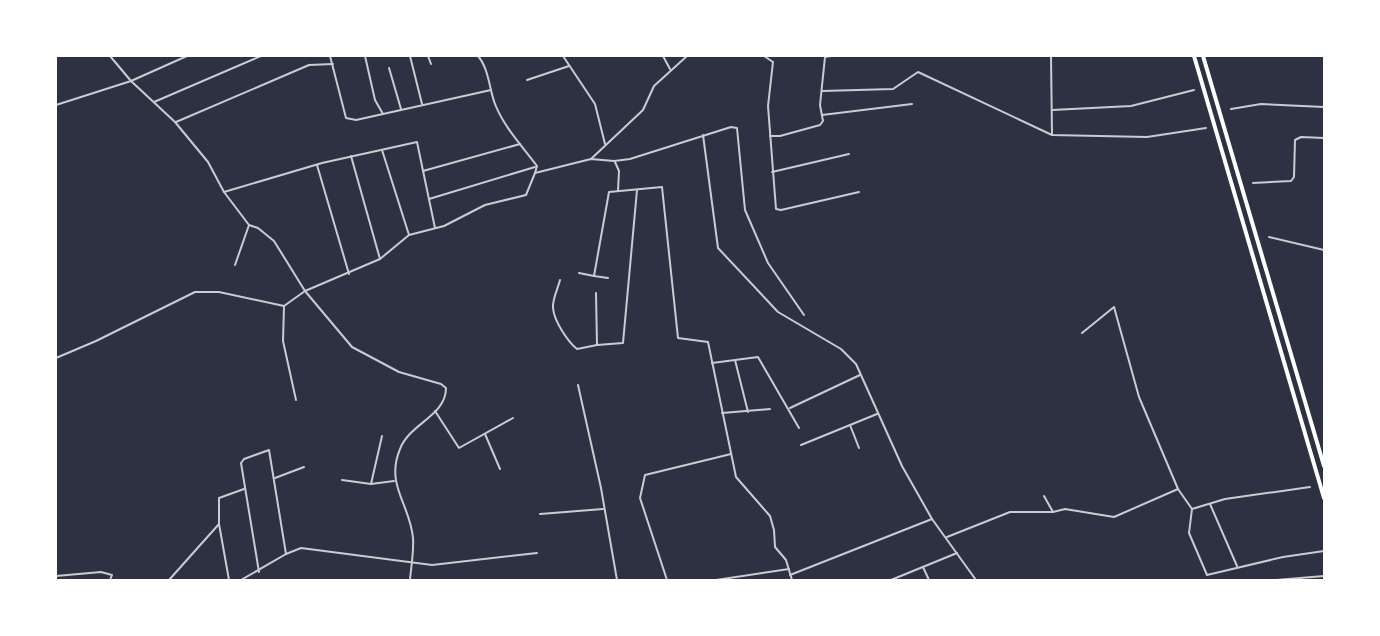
<svg xmlns="http://www.w3.org/2000/svg" width="1380" height="636" font-family="'Source Sans 3',sans-serif">
<rect width="100%" height="100%" fill="#2d3142"/>
<g fill="none" stroke-linecap="round" stroke-linejoin="round">
<g stroke="#caccd0" stroke-width="2">
<polyline points="110,56 131,81 175,122 208,162 224,192 249,225 258,228 274,241 305,291 380,259 409,235 444,226 485,205 526,195 535,173 591,159 614,161 630,159 731,127 737,128 745,210 768,263 804,315"/>
<polyline points="330,56 346,118 356,120 491,90"/>
<polyline points="365,56 375,100 383,114"/>
<polyline points="410,56 422,104"/>
<polyline points="428,56 431,64"/>
<path d="M478 56C489 69 489 88 495 104 504 127 522 146 537 166L535 173"/>
<polyline points="563,56 595,104 605,144"/>
<polyline points="663,56 670,69"/>
<polyline points="764,56 773,62 768,106 776,209 781,210 859,192"/>
<polyline points="1051,56 1052,135"/>
<polyline points="389,68 401,109"/>
<polyline points="527,80 569,66"/>
<polyline points="822,91 893,89 918,72 1052,135 1147,137 1206,128"/>
<polyline points="154,102 261,56"/>
<polyline points="56,105 131,81 187,56"/>
<polyline points="1231,109 1261,104 1324,107"/>
<polyline points="1052,110 1131,106 1194,90"/>
<polyline points="822,115 912,104"/>
<polyline points="176,122 309,65 333,64"/>
<polyline points="703,135 718,248 778,312 841,349 856,364 902,466 932,519 976,580"/>
<polyline points="770,136 780,136 820,125 823,121 820,105 825,57 831,56"/>
<polyline points="382,150 409,235"/>
<polyline points="351,156 380,259"/>
<polyline points="591,159 643,110 654,86 687,56"/>
<polyline points="615,162 619,171 618,191"/>
<polyline points="317,165 349,274"/>
<polyline points="423,171 520,144"/>
<polyline points="772,172 849,154"/>
<polyline points="1253,183 1291,181 1294,177 1295,140 1301,137 1324,138"/>
<polyline points="224,192 322,163 417,142 435,228"/>
<polyline points="429,199 535,167"/>
<polyline points="1269,237 1324,250"/>
<polyline points="235,265 249,225"/>
<polyline points="579,273 594,276 609,192 662,187 678,338 708,342 736,477 770,516 774,530 775,547 786,560 792,580"/>
<polyline points="594,276 608,278"/>
<path d="M560 280C558 288 552 300 553 308 554 321 568 342 577 349L597 345"/>
<polyline points="596,293 597,345 623,343 637,190"/>
<polyline points="284,306 283,341 296,400"/>
<polyline points="1082,333 1114,307 1139,397 1178,489 1192,509 1225,499 1310,487"/>
<path d="M56 358 96 341 195 292H219L284 306 305 291 352 347 399 372 441 384 446 388C446 416 410 423 400 449 385 485 410 504 413 538 414 552 411 567 410 580"/>
<polyline points="735,360 748,412"/>
<polyline points="712,363 758,357 799,428"/>
<polyline points="578,385 601,488 617,580"/>
<polyline points="790,408 860,375"/>
<polyline points="435,411 459,448 513,418"/>
<polyline points="722,413 770,409"/>
<polyline points="850,425 859,448"/>
<polyline points="485,434 500,469"/>
<polyline points="801,445 877,414"/>
<polyline points="275,478 304,467"/>
<polyline points="342,480 371,484 394,481"/>
<polyline points="371,484 382,436"/>
<polyline points="1044,496 1053,512"/>
<polyline points="1210,504 1237,566"/>
<polyline points="1192,509 1189,533 1207,575 1283,557 1324,551"/>
<polyline points="540,514 603,509"/>
<polyline points="947,537 1010,512 1053,512 1065,509 1114,517 1178,489"/>
<polyline points="923,567 929,580"/>
<polyline points="259,572 241,463 244,459 269,450 286,554"/>
<polyline points="790,575 932,519"/>
<polyline points="56,576 101,572 112,575 110,580"/>
<polyline points="169,580 219,524"/>
<polyline points="229,580 219,524 219,498 244,489"/>
<polyline points="241,580 286,554 301,548 432,565 537,553"/>
<polyline points="667,580 640,498 645,475 731,454"/>
<polyline points="716,580 789,569"/>
<polyline points="891,580 957,553"/>
<polyline points="1276,580 1324,576"/>
</g>
<g stroke="#fff" stroke-width="4">
<polyline points="1194,56 1324,498"/>
<polyline points="1203,56 1324,466"/>
</g>
</g>
<rect width="1380" height="636" fill="none" stroke="#ffffff" stroke-width="114"/>
</svg>
